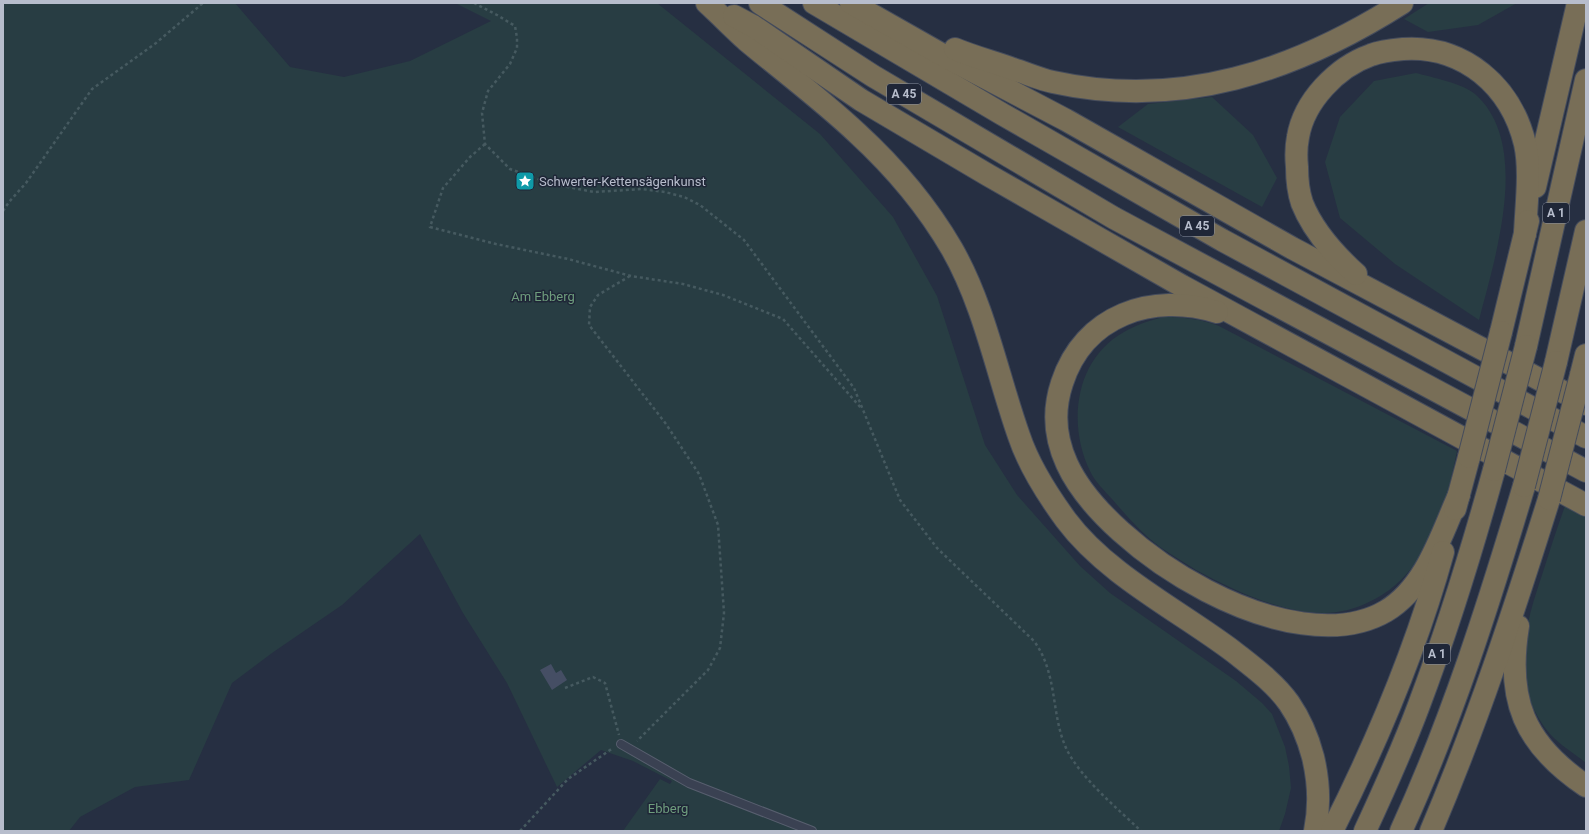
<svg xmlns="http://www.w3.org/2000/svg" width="1589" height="834" font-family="Roboto,sans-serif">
<rect width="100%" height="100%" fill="#262f42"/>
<g fill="#283d43">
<polygon points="3,3 235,3 290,67 344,77 410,61 491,21 455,3 657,3 820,134 893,217 937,296 985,445 1017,495 1080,566 1110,593 1236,681 1262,703 1272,714 1285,747 1289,766 1291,788 1285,814 1279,831 623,831 660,779 670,784 672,781 633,761 601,750 557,787 507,683 463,613 420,534 342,605 272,653 232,683 189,780 135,787 80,817 69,831 3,831"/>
<polygon points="1429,3 1517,3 1478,25 1428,32 1404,19"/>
<path d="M1416 73C1431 77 1464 84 1475 94 1532 144 1495 258 1479 320L1395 264 1340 218 1325 162 1340 117 1374 81Z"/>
<polygon points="1212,97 1253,135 1277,178 1262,207 1118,127 1148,104"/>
<path d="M1164 317C1183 317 1201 319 1219 326L1457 451C1446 508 1426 576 1369 602 1355 609 1339 613 1324 613 1281 613 1233 590 1196 570 1184 562 1171 555 1160 547 1142 534 1126 515 1112 499 1104 490 1095 482 1090 471 1067 424 1075 359 1124 332 1136 325 1150 320 1164 317Z"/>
<path d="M1565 506 1586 517V763C1575 754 1560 745 1550 734 1508 684 1524 628 1543 572 1550 550 1557 528 1565 506Z"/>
</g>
<polygon fill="#454e64" points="551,664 556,673 561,670 567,680 552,690 540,670"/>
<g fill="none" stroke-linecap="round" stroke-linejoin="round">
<defs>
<polyline id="lane" points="621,744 689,783 812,831"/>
<g id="highway">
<path d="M707 3C720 15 733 28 746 40 783 71 822 100 857 133 894 167 927 206 952 249 985 307 997 374 1019 436 1029 466 1047 494 1066 520 1107 575 1180 611 1234 652 1253 667 1275 683 1289 703 1300 719 1308 738 1313 757 1319 782 1320 806 1315 831"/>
<polyline points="760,3 873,76 1114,218 1586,471"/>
<polyline points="814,3 1002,114 1222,240 1586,437"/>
<polyline points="851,3 948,58 1066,120 1292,248 1586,404"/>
<polyline points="734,16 753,26 861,100 988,175 1182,286 1586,505"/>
<path d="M955 49C974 57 994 62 1013 69 1026 73 1039 79 1053 82 1180 110 1295 71 1402 3"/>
<polyline points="1535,187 1578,3"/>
<path d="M1356 274C1334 254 1313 231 1302 203 1298 191 1297 180 1297 167 1296 157 1296 147 1298 137 1304 101 1337 67 1371 55 1381 51 1392 50 1403 49 1464 45 1511 86 1525 144 1531 171 1526 207 1525 234"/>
<path d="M1217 312C1152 292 1084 315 1062 383 1053 410 1055 438 1067 464 1107 551 1293 666 1386 611 1426 587 1441 535 1459 495"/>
<polyline points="1501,332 1528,221"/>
<polyline points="1526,346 1586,80"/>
<polyline points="1556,362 1586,231"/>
<polyline points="1581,375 1586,355"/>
<polyline points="1455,509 1469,457"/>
<path d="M1518 626C1506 700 1524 744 1586 786"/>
<path d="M1332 831C1378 740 1416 650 1443 552"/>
<path d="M1365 831C1384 790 1403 748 1419 705 1448 628 1472 550 1494 470"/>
<path d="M1401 831C1452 720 1489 603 1524 486"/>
<path d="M1431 831C1477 723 1514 611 1549 499"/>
</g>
</defs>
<use href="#lane" stroke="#585f6f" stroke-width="10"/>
<use href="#highway" stroke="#454c5c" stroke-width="24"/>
<g stroke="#465a60" stroke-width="2.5" stroke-dasharray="3 3" stroke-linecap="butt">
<path d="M474 3 497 15 515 26 517 38V48L510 64 488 91 482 113 485 144 510 169 552 184 594 192 642 189 665 192 684 197 700 205 744 240 854 388 900 500 937 548 1034 641C1059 675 1050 717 1068 752 1084 781 1117 808 1141 831"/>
<polyline points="485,144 470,157 443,188 430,227 496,244 568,259 631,276 683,284 723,295 783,319 861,408"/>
<polyline points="3,211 9,202 26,183 92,89 156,43 203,3"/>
<polyline points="630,276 598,295 590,307 589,325 666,424 699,474 718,525 724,613 720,648 708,670 637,741"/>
<polyline points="565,688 593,677 605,683 619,735"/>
<polyline points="520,831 568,779 613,748"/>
</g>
<use href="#lane" stroke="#3a4152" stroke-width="8"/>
<use href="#highway" stroke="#786e57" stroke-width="22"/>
<defs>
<g id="highway-bridge">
<polyline points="1469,457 1501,332"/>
<polyline points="1494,470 1526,346"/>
<polyline points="1524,486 1556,362"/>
<polyline points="1549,499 1581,375"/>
</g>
</defs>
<use href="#highway-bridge" stroke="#454c5c" stroke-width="24" stroke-linecap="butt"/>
<use href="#highway-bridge" stroke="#786e57" stroke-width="22"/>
</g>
<defs>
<symbol id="sight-square" viewBox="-11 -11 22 22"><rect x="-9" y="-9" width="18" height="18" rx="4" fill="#0f9aa8" stroke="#1f2637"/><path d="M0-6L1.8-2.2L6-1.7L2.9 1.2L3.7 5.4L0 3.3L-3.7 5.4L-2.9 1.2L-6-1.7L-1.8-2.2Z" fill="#fff"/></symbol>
</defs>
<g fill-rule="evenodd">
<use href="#sight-square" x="514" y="170" width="22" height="22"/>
</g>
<g text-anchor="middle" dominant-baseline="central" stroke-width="3" stroke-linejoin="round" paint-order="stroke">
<g fill="#1f2637" stroke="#89909f" stroke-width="1">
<rect x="887" y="84" width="34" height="20" rx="3"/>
<rect x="1543" y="203" width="26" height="20" rx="3"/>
<rect x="1180" y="216" width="34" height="20" rx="3"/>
<rect x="1424" y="644" width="26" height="20" rx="3"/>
</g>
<g font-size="12" font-weight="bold" fill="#b7bdcc">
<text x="904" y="94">A 45</text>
<text x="1556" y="213">A 1</text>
<text x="1197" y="226">A 45</text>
<text x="1437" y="654">A 1</text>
</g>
<g font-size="13" fill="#b7bdcc" stroke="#1f2637" text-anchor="start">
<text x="539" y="181">Schwerter-Kettensägenkunst</text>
</g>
<g font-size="13" fill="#6e9d7d" stroke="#1f2637">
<text x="543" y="296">Am Ebberg</text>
<text x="668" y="808">Ebberg</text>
</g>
</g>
<rect width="1589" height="834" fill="none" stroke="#b7bdcc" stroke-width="8"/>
</svg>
